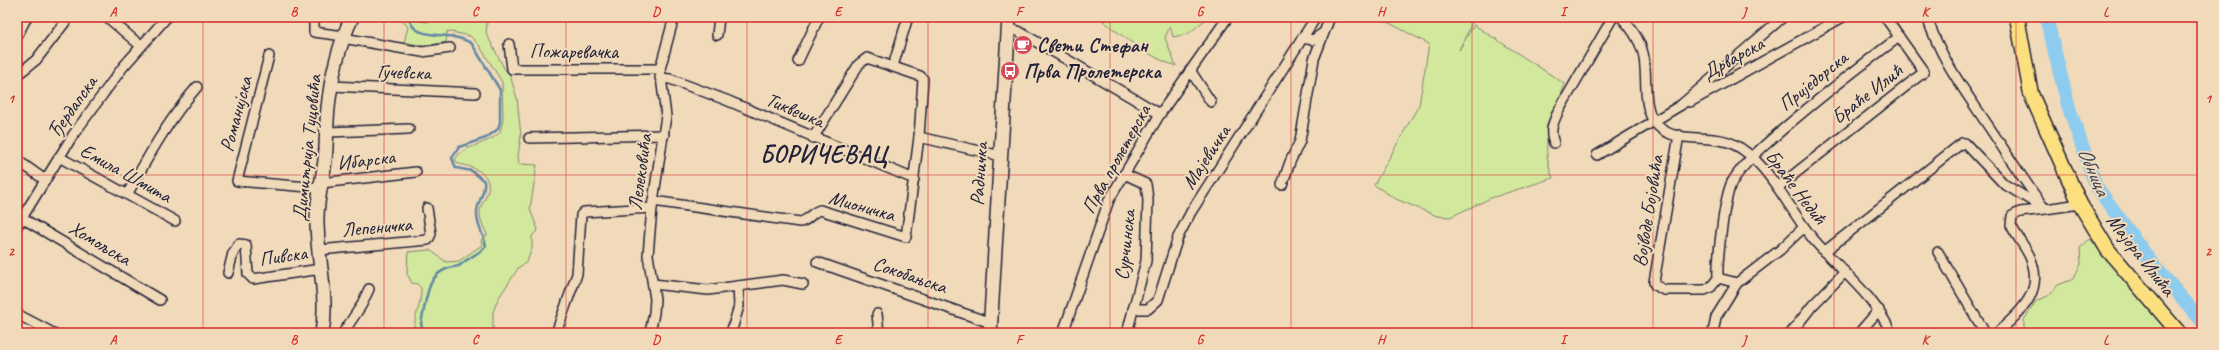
<svg xmlns="http://www.w3.org/2000/svg" width="2219" height="350" font-family="Caveat,sans-serif">
<rect width="100%" height="100%" fill="#f1dab9"/>
<filter id="ink" filterUnits="userSpaceOnUse"><feTurbulence type="fractalNoise" baseFrequency=".025" numOctaves="2"/><feDisplacementMap in="SourceGraphic" scale="8" xChannelSelector="R" yChannelSelector="G"/><feConvolveMatrix kernelMatrix="1 2 1 2 8 2 1 2 1" color-interpolation-filters="sRGB"/></filter>
<g filter="url(#ink)">
<g fill="#d2e89d" stroke="#7a856c">
<path d="M399 17H417L420 21 428 22 431 17H482V20L487 23 486 33 505 70 510 75 517 98 521 136 518 156 519 164 537 165 530 209 538 230 532 236V248L527 262 519 267 498 299 493 312V333H414C413 318 422 304 421 288L417 284 412 283 407 274 408 252 430 250 446 262 459 261 482 245 481 240 487 235C484 227 479 219 480 211 481 203 487 198 488 190 492 173 471 166 459 164L455 160C461 145 489 145 500 132L503 120 502 82 479 45 470 36 447 31 446 42C430 46 420 46 404 42L408 27Z"/>
<path d="M1105 17H1222L1219 20 1206 19 1188 34 1173 37 1170 26 1165 38 1176 66C1149 57 1125 38 1103 21Z"/>
<path d="M1378 17H1462L1472 23 1459 50 1474 25 1565 84C1553 117 1538 143 1553 178L1491 198 1450 217 1437 216 1396 199 1374 185 1419 105 1429 44Z"/>
<polygon points="2090,239 2171,333 2024,333 2024,320 2036,301 2048,296 2058,285 2071,280 2077,272 2081,264 2080,248"/>
</g>
<g fill="none" stroke-linecap="round" stroke-linejoin="round">
<path stroke="#6288a6" stroke-width="2.5" d="M409 17C410 22 412 27 417 30 429 38 455 32 472 44L500 90V122L498 129 486 138 459 147 452 158 456 168 472 171 484 181C486 194 476 202 477 215 477 226 484 235 486 246 478 255 468 257 459 266 425 269 428 296 421 323L422 328 428 333"/>
<polyline stroke="#8dccee" stroke-width="14" points="2046,17 2068,105 2096,186 2151,262 2202,321"/>
<defs>
<g id="street">
<polyline points="107,17 141,46"/>
<polyline points="314,17 314,32 344,36"/>
<path d="M1621 17C1631 28 1639 38 1643 53 1649 75 1640 109 1658 126 1677 145 1711 133 1733 144 1768 160 1790 212 1814 240 1841 271 1874 295 1891 333"/>
<path d="M1927 17C1941 61 1968 95 1993 133 2010 159 2026 184 2045 209L2020 212 2012 216 2011 225C2016 236 2025 246 2030 257 2045 292 2021 311 1997 333"/>
<polyline points="1007,28 1018,31 1160,114"/>
<polyline points="717,35 719,17"/>
<polyline points="17,36 27,17"/>
<polyline points="343,38 422,52 450,48"/>
<polyline points="1302,38 1313,40 1323,33"/>
<polyline points="509,44 512,69 660,69"/>
<polyline points="269,56 237,181 320,188"/>
<polyline points="798,61 819,17"/>
<polyline points="893,66 908,17"/>
<polyline points="1190,70 1211,102"/>
<polyline points="17,75 36,60 69,17"/>
<polyline points="660,78 670,79 726,100 914,179"/>
<polyline points="332,86 475,93"/>
<polyline points="1690,102 1843,17"/>
<polyline points="328,132 409,129"/>
<path d="M1679 135 1654 282 1655 285 1664 290H1705L1711 287 1718 278C1717 260 1724 198 1732 182 1745 161 1764 146 1782 130 1820 97 1859 67 1899 37"/>
<polyline points="529,138 664,135"/>
<polyline points="813,138 859,64 867,58 920,76 923,79 919,137"/>
<path d="M1554 143C1549 131 1553 123 1558 112L1613 17"/>
<polyline points="1597,155 1681,105 1783,17"/>
<polyline points="59,157 175,221"/>
<polyline points="17,160 45,180"/>
<polyline points="1124,174 1146,184 1148,200 1146,261 1127,333"/>
<polyline points="321,183 416,172"/>
<polyline points="1282,185 1290,162 1300,141 1314,59 1330,17"/>
<polyline points="1778,187 1924,72 1885,17"/>
<path d="M128 193C149 155 169 119 197 87"/>
<path d="M653 201 800 222C809 221 811 212 820 210L906 237 919 137 1001 156"/>
<polyline points="22,218 160,300"/>
<polyline points="17,226 73,135 123,67 167,17"/>
<polyline points="319,250 428,240 431,234 427,208"/>
<polyline points="1824,252 1962,143 1965,143 2004,184 2045,209 2080,204"/>
<polyline points="1938,252 1985,333"/>
<polyline points="817,262 991,323"/>
<polyline points="228,273 233,253 239,244 246,245 248,274 253,279 321,269"/>
<polyline points="1718,278 1737,283 1780,250 1804,227"/>
<polyline points="653,284 708,290 783,280 803,284"/>
<polyline points="1133,309 1148,309 1158,300 1178,237 1191,212 1316,17"/>
<polyline points="17,314 53,333"/>
<polyline points="877,314 879,333"/>
<polyline points="343,333 361,306 369,289"/>
<polyline points="556,333 577,274 581,215 584,212 652,208"/>
<polyline points="650,333 654,313 655,299 648,255 652,208 666,116 660,69 674,17"/>
<polyline points="731,333 739,306 738,286"/>
<polyline points="1063,333 1109,200 1160,114 1228,17"/>
<polyline points="1713,333 1716,317 1737,283"/>
<polyline points="1791,333 1812,306 1845,272"/>
<polyline points="1859,333 1879,310"/>
</g>
<g id="secondary">
<path d="M322 333C329 295 316 256 317 217 317 198 323 179 325 160 327 143 326 125 328 108 331 78 339 45 352 17"/>
<polyline points="990,333 1009,17"/>
</g>
<polyline id="primary" points="2017,17 2031,94 2080,204 2108,250 2179,333"/>
</defs>
<use href="#street" stroke="#22223b" stroke-width="12"/>
<use href="#secondary" stroke="#22223b" stroke-width="16"/>
<use href="#primary" stroke="#22223b" stroke-width="17"/>
<use href="#street" stroke="#f1dab9" stroke-width="9"/>
<use href="#secondary" stroke="#f1dab9" stroke-width="13"/>
<use href="#primary" stroke="#fce080" stroke-width="14"/>
</g>
</g>
<path fill="none" stroke="#d62828" stroke-width="1" stroke-opacity="0.55" d="M203 17V333M384 17V333M566 17V333M747 17V333M928 17V333M1110 17V333M1291 17V333M1472 17V333M1653 17V333M1834 17V333M2016 17V333M17 175H2202"/>
<defs>
<symbol id="cafe-disc" viewBox="-11 -11 22 22"><circle r="9.5" fill="#d1495b" stroke="#f1dab9"/><path d="M-5.5-4.5H6V0H3Q3 3.5 0 3.5H-2.5Q-5.5 3.5-5.5 0ZM3-3.2v2h1.7v-2ZM-6 4.5H4V6H-6Z" fill="#fff"/></symbol>
<symbol id="bus-disc" viewBox="-11 -11 22 22"><circle r="9.5" fill="#d1495b" stroke="#f1dab9"/><path d="M-5-6H5V4H4V6H2V4H-2V6H-4V4H-5ZM-3.5-4V0h7V-4ZM-3.5 1.2v1.5H-2V1.2ZM2 1.2v1.5H3.5V1.2Z" fill="#fff"/></symbol>
</defs>
<g fill-rule="evenodd">
<use href="#cafe-disc" x="1012" y="34" width="22" height="22"/>
<use href="#bus-disc" x="999" y="60" width="22" height="22"/>
</g>
<g text-anchor="middle" dominant-baseline="central" stroke-width="4" stroke-linejoin="round" paint-order="stroke">
<g font-size="20" font-weight="bold" fill="#22223b" stroke="#f1dab9" text-anchor="start">
<text x="1037" y="45">Свети Стефан</text>
<text x="1024" y="71">Прва Пролетерска</text>
</g>
<g font-size="20" fill="#22223b" stroke="#f1dab9">
<text x="574" y="51">Пожаревачка</text>
<text transform="translate(1733 58) rotate(-29)">Дрварска</text>
<text transform="translate(404 72) rotate(2)">Гучевска</text>
<text transform="translate(1813 81) rotate(-39)">Приједорска</text>
<text transform="translate(1867 94) rotate(-38)">Браће Илић</text>
<text transform="translate(72 107) rotate(-55)">Ђердапска</text>
<text transform="translate(795 110) rotate(23)">Тиквешка</text>
<text transform="translate(236 114) rotate(-75)">Романијска</text>
<text transform="translate(307 148) rotate(-84)">Димитрија Туцовића</text>
<text transform="translate(1206 157) rotate(-57)">Мајевичка</text>
<text transform="translate(1116 159) rotate(-61)">Прва пролетерска</text>
<text transform="translate(366 160) rotate(-7)">Ибарска</text>
<text transform="translate(640 172) rotate(-82)">Лелековића</text>
<text transform="translate(126 173) rotate(29)">Емила Шмита</text>
<text transform="translate(979 174) rotate(-86)">Радничка</text>
<text transform="translate(1796 187) rotate(53)">Браће Недић</text>
<text transform="translate(862 206) rotate(16)">Мионичка</text>
<text transform="translate(1648 211) rotate(-81)">Војводе Бојовића</text>
<text transform="translate(377 227) rotate(-5)">Лепеничка</text>
<text transform="translate(100 243) rotate(31)">Хомољска</text>
<text transform="translate(1125 245) rotate(-84)">Сурчинска</text>
<text transform="translate(2141 255) rotate(52)">Мајора Илића</text>
<text transform="translate(283 256) rotate(-8)">Пивска</text>
<text transform="translate(910 275) rotate(19)">Сокобањска</text>
</g>
<g font-size="21" font-style="italic" fill="#37445f" stroke="#f1dab9">
<text transform="translate(2094 171) rotate(66)">Обница</text>
</g>
<g font-size="24" font-weight="bold" letter-spacing="1" fill="#22223b" stroke="#f1dab9">
<text x="824" y="154">БОРИЧЕВАЦ</text>
</g>
</g>
<rect width="2219" height="350" fill="none" stroke="#f1dab9" stroke-width="44"/>
<rect x="22" y="22" width="2175" height="306" fill="none" stroke="#d62828" stroke-width="1.5"/>
<g font-size="13" text-anchor="middle" font-weight="bold" fill="#d62828">
<text x="113" y="16">A</text>
<text x="294" y="16">B</text>
<text x="475" y="16">C</text>
<text x="656" y="16">D</text>
<text x="838" y="16">E</text>
<text x="1019" y="16">F</text>
<text x="1200" y="16">G</text>
<text x="1381" y="16">H</text>
<text x="1563" y="16">I</text>
<text x="1744" y="16">J</text>
<text x="1925" y="16">K</text>
<text x="2106" y="16">L</text>
<text x="11" y="103">1</text>
<text x="2208" y="103">1</text>
<text x="11" y="256">2</text>
<text x="2208" y="256">2</text>
<text x="113" y="344">A</text>
<text x="294" y="344">B</text>
<text x="475" y="344">C</text>
<text x="656" y="344">D</text>
<text x="838" y="344">E</text>
<text x="1019" y="344">F</text>
<text x="1200" y="344">G</text>
<text x="1381" y="344">H</text>
<text x="1563" y="344">I</text>
<text x="1744" y="344">J</text>
<text x="1925" y="344">K</text>
<text x="2106" y="344">L</text>
</g>
</svg>
